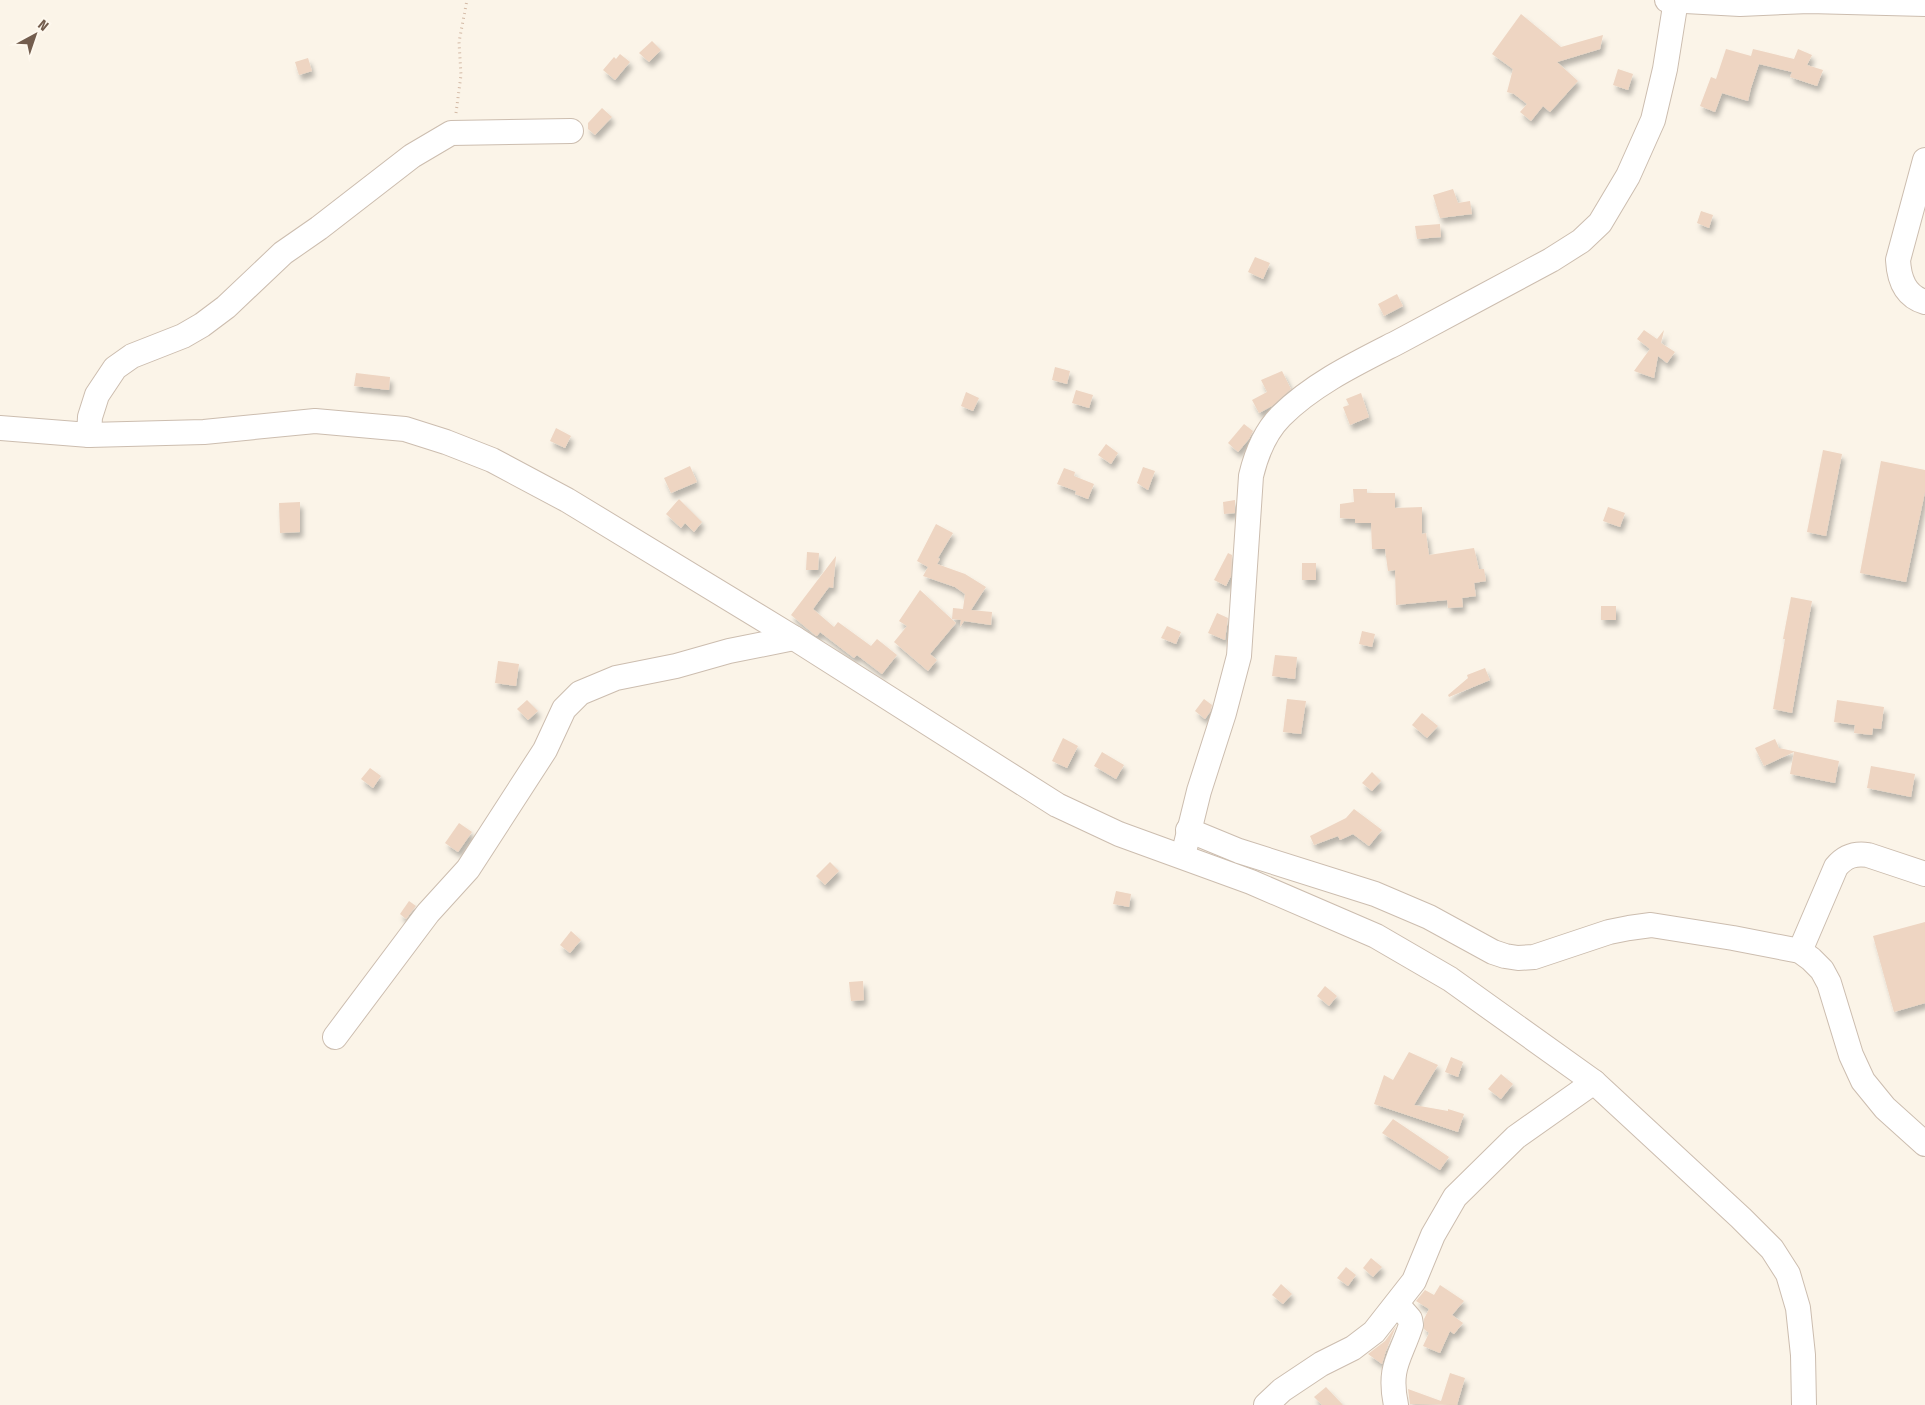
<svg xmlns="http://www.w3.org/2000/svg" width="1925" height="1405" font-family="'Fira Sans Condensed',sans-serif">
<defs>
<filter id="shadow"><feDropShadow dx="3" dy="5.5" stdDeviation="2.5" flood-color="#0004"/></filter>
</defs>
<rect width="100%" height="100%" fill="#fbf4e8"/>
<g fill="#eed5c2" filter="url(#shadow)">
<polygon points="1521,14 1561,47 1603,35 1600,49 1557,62 1578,81 1550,112 1543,106 1531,121 1520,112 1527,104 1514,94 1507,92 1513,69 1492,54"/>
<polygon points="652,41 661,50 649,62 639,53"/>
<polygon points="1726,49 1751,56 1753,49 1794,59 1798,49 1812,55 1807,65 1823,70 1817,86 1790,77 1792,72 1759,64 1751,88 1748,101 1722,93 1715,112 1700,106 1711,77 1716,79"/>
<polygon points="620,54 630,62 615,80 603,70 614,57 616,59"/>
<polygon points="308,58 312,71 299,75 295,62"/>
<polygon points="1618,69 1633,74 1628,90 1613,85"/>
<polygon points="602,108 612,117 595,135 588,129 588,123"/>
<polygon points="1453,189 1458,203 1470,201 1472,214 1440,218 1433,195"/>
<polygon points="1701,211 1713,215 1709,228 1697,223"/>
<polygon points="1440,224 1441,237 1417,239 1415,226"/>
<polygon points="1255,257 1270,263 1263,279 1248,272"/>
<polygon points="1397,294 1403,306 1384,316 1378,304"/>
<polygon points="1644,330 1657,339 1664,330 1661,343 1675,352 1667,363 1658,356 1654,378 1634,371 1650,349 1637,339"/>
<polygon points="1055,367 1070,371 1067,384 1052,380"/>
<polygon points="1282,371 1291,389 1272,406 1259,413 1252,400 1267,392 1261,380"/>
<polygon points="356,373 390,377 389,390 354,386"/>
<polygon points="1076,390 1093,395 1089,408 1072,403"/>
<polygon points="966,392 979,398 973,411 961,406"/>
<polygon points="1361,393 1369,417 1350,425 1343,407 1349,405 1346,399"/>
<polygon points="1244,424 1253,431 1249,439 1238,452 1228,443"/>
<polygon points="556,428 571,436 565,448 550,441"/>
<polygon points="1106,444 1118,453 1111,464 1098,455"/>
<polygon points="1823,450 1842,454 1826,536 1807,532"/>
<polygon points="1881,461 1925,470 1925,492 1906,582 1860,573"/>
<polygon points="690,466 697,482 671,493 664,478"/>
<polygon points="1143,467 1155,471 1148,490 1137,483"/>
<polygon points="1064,468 1075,472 1074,476 1094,484 1088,499 1075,494 1076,491 1057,484"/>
<polygon points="1353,489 1367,489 1367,493 1395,493 1395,508 1422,507 1422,534 1426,533 1429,555 1474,548 1479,569 1484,569 1486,581 1474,583 1476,596 1462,598 1463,607 1448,608 1447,600 1396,605 1395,570 1388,571 1385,549 1372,549 1371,523 1355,523 1355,519 1340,518 1340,504 1354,502"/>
<polygon points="679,499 702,522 694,532 685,523 681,528 666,514"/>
<polygon points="1235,500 1235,513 1224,514 1223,502"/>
<polygon points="300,502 300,532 280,533 279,503"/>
<polygon points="1608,507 1625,513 1620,527 1603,521"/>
<polygon points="936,524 953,533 938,558 940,559 937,564 965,574 986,587 971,610 992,612 991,625 964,621 960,627 961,620 952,619 953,608 963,609 965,594 955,587 923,576 928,567 917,561"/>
<polygon points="807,552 819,553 818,570 806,570"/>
<polygon points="1228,553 1232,555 1231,576 1226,586 1214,580"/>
<polygon points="836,556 833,588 829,587 813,609 834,627 838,622 871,646 877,639 897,655 882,674 857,655 854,658 820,632 817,636 815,635 791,615"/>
<rect x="1302" y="563" width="14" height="17"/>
<polygon points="920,590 956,623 930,654 937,660 928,671 894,642 907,626 899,621"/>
<polygon points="1791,597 1812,601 1792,713 1773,709 1785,639 1783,639"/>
<rect x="1601" y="606" width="15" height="14"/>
<polygon points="1217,613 1228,618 1225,640 1208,633"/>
<polygon points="1167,626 1181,632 1176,644 1161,638"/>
<polygon points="1362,631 1375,634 1372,647 1359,644"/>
<polygon points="1275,655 1297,657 1295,679 1272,676"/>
<polygon points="498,661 519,664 516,686 495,683"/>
<polygon points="1485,668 1490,680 1449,697 1448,695 1468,678 1467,675"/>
<polygon points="1204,699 1212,705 1210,712 1205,719 1195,711"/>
<polygon points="1287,699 1306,701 1301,734 1283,732"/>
<polygon points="527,700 538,711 528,720 517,709"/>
<polygon points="1837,700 1884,707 1881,729 1873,728 1872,735 1854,733 1855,725 1834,722"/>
<polygon points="1422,713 1438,726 1427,738 1412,725"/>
<polygon points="1063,738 1078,746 1067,768 1052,761"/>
<polygon points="1775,739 1779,748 1839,761 1835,783 1790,774 1794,752 1764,766 1755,748"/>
<polygon points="1102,752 1124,765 1116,779 1094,766"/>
<polygon points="1871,766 1915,774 1911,797 1867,788"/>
<polygon points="370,768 381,776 373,788 361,779"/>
<polygon points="1372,772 1381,781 1372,791 1362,783"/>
<polygon points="1354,809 1382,830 1369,846 1353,834 1340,840 1338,836 1314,845 1310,836 1346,818"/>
<polygon points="459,823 472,832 458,852 445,843"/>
<polygon points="830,862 839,871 825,885 816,876"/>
<polygon points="1116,891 1131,894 1129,907 1113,904"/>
<polygon points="409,901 416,906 406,919 400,914"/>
<polygon points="1925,922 1925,1003 1894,1012 1873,936"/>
<polygon points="571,931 581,940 570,953 560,945"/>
<polygon points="863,981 864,1000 851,1001 849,982"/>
<polygon points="1325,986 1337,996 1329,1006 1317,996"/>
<polygon points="1409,1052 1438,1065 1414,1105 1448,1111 1448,1109 1464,1114 1458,1132 1374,1104 1384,1075 1393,1080"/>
<polygon points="1451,1057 1463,1062 1458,1077 1445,1072"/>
<polygon points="1501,1074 1513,1084 1501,1099 1488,1089"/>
<polygon points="1393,1119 1449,1157 1440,1170 1382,1133"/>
<polygon points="1371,1258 1382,1267 1373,1277 1363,1268"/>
<polygon points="1346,1267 1356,1275 1348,1286 1337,1278"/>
<polygon points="1281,1284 1292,1294 1283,1304 1272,1295"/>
<polygon points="1440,1285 1464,1301 1452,1315 1463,1323 1454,1334 1450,1331 1440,1353 1423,1346 1429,1333 1424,1329 1424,1319 1429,1309 1416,1301 1425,1290 1434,1295"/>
<polygon points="1396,1326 1386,1351 1382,1364 1368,1354 1385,1341"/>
<polygon points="1450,1373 1465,1378 1457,1405 1410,1404 1408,1389 1441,1401"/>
<polygon points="1326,1387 1343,1405 1322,1405 1314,1397"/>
</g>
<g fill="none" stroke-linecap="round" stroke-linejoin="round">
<defs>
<g id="minor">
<polyline points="1667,0 1740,4 1809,1 1925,4"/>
<path d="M1925 160 1898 260C1899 279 1905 296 1925 302"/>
<polyline points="0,428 89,435 204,432 315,421 405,429 446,442 492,460 567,500 794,638 1057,805 1119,834 1251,882 1376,936 1450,979 1594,1082 1741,1218 1772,1249 1788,1274 1798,1308 1803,1355 1804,1405"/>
<polyline points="89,435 90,417 97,395 115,368 132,356 183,336 202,325 226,307 283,253 319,228 412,156 451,133 571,131"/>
<polyline points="1188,830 1239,851 1375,894 1429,917 1493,952 1505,956 1518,958 1534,957 1609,932 1629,928 1651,925 1733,938 1800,951 1811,959 1822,970 1829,983 1851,1055 1863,1081 1885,1108 1925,1144"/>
<path d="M1183 856 1199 791 1224 713 1239 656 1251 476C1256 455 1265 432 1281 416 1314 383 1359 362 1400 341 1450 314 1501 287 1551 260L1581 241 1600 223 1628 176 1653 120 1665 69 1676 0"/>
<path d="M1800 951 1836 867C1845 856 1855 853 1868 855L1925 874"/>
<polyline points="335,1037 428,913 468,869 545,750 564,709 580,693 616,678 676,666 729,651 794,638"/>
<polyline points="1266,1405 1282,1390 1321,1364 1353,1348 1374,1332 1414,1281 1433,1235 1455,1197 1516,1137 1594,1082"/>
<path d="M1396 1405C1388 1367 1400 1359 1411 1325L1410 1319 1397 1304"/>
</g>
</defs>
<use href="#minor" stroke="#ccbdaf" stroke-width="26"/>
<polyline stroke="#d3b9a5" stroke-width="3" stroke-dasharray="1 4" stroke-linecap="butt" points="456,113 461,75 459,42 467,0"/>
<use href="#minor" stroke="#fff" stroke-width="24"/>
</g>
<g transform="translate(35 35) rotate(40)" stroke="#fef8ee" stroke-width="4" paint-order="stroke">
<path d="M0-4L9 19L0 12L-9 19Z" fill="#735d4e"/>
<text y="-8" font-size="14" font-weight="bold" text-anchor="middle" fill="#735d4e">N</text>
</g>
</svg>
